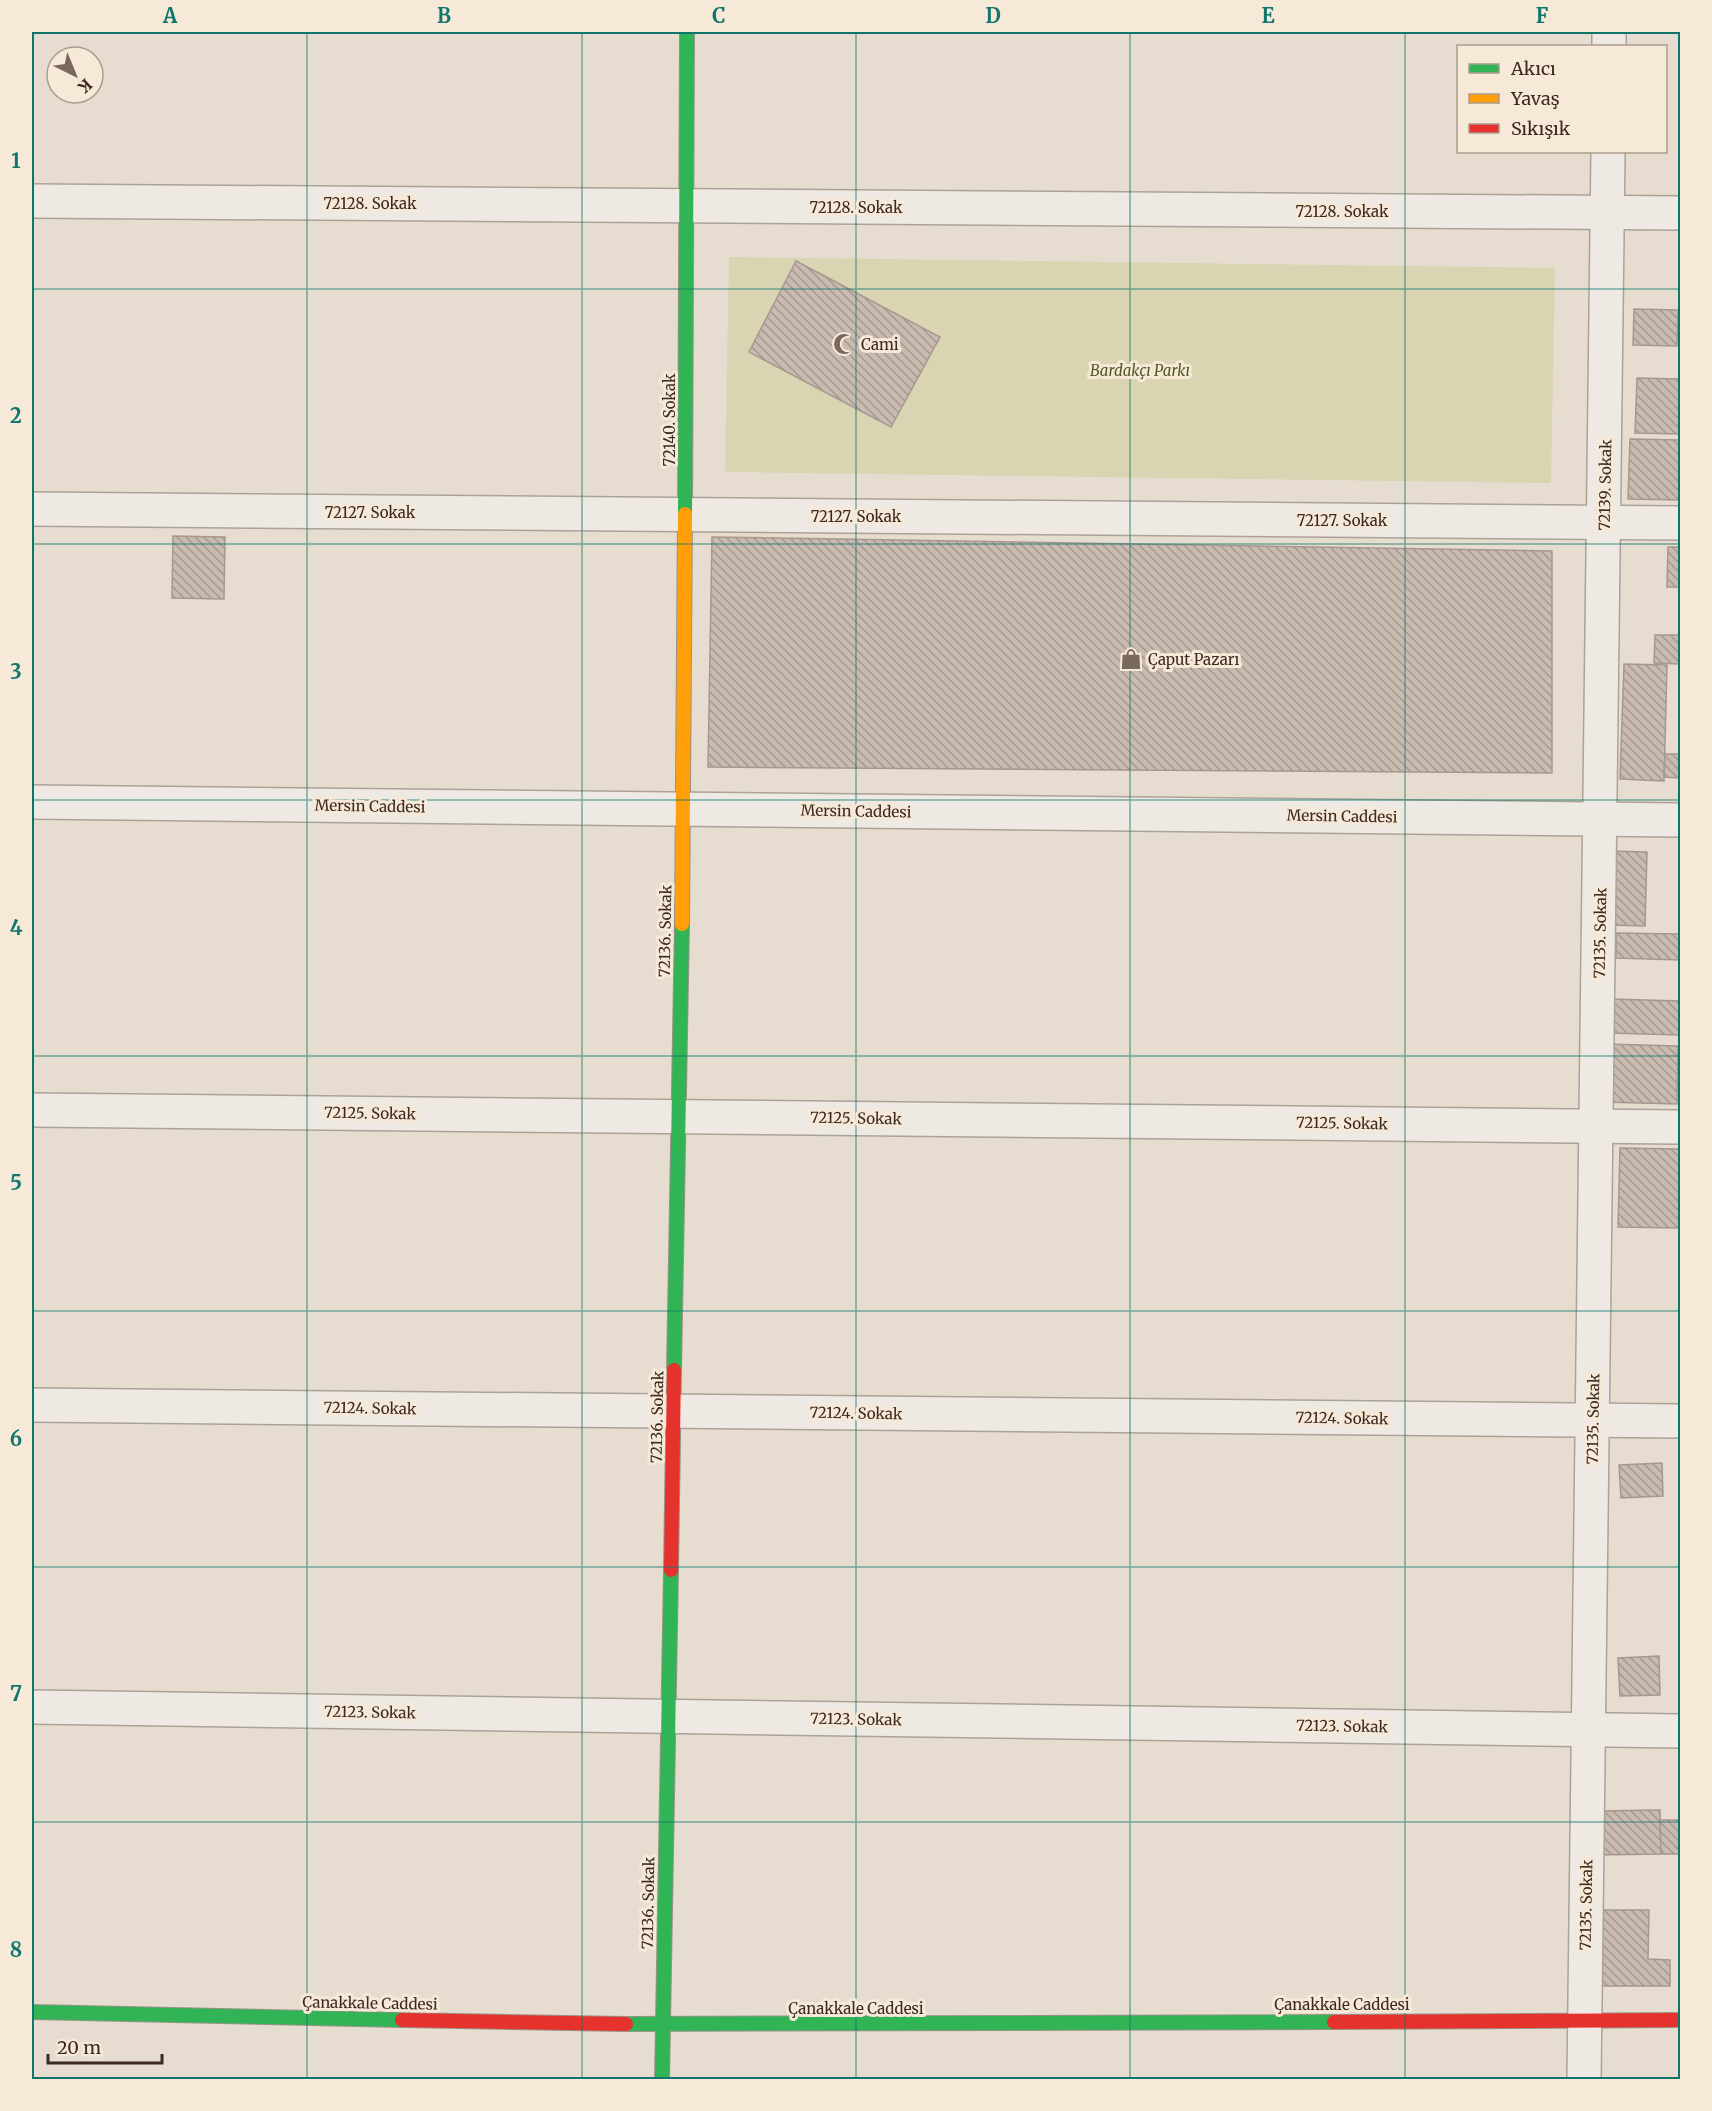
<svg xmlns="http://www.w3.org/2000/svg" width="1712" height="2111" font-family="Merriweather,serif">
<defs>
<pattern id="building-back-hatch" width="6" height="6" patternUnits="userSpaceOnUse" patternTransform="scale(1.5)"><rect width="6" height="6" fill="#cabbb1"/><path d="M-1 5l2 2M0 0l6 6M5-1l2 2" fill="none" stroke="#a59890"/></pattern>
</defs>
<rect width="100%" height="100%" fill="#e6ddd0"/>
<polygon fill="#d9d4b2" points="729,257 1555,268 1551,483 725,472"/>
<g fill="url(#building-back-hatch)" stroke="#a7988f" stroke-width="1.5">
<polygon points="796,261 940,337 891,427 749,352"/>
<polygon points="1634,309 1678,310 1677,346 1633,345"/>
<polygon points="1637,378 1680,379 1680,434 1635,433"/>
<polygon points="1630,439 1680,440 1680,500 1628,499"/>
<polygon points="173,536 225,537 224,599 172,598"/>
<polygon points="712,537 1552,551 1552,773 708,767"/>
<polygon points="1668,547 1680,547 1680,587 1667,587"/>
<polygon points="1655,635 1680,635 1680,664 1654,663"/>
<polygon points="1624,664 1667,665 1664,781 1620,779"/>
<polygon points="1665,754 1680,754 1680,778 1664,777"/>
<polygon points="1611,851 1647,852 1645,926 1609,925"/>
<polygon points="1616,933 1680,934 1680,960 1616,958"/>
<polygon points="1611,999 1680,1001 1679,1035 1609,1033"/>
<polygon points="1606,1044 1678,1046 1677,1104 1604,1102"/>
<polygon points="1620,1148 1680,1149 1680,1228 1618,1227"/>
<polygon points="1662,1463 1663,1496 1621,1498 1619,1465"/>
<polygon points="1659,1656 1660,1695 1620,1696 1618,1658"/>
<polygon points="1660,1810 1661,1854 1595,1855 1595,1811"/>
<polygon points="1660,1820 1680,1820 1680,1854 1661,1854"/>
<polygon points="1600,1910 1649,1910 1648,1959 1670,1960 1670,1986 1600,1986"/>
</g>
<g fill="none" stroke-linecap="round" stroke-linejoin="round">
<defs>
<g id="street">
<polyline points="1609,46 1609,32"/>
<polyline points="32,201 1680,213"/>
<polyline points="32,509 1680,523"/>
<polyline points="32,802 1680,820"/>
<polyline points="32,1110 1680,1127"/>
<polyline points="32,1405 1680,1421"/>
<polyline points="32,1707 1680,1731"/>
<polyline points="1584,2080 1608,152"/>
</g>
<g id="fast">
<polyline points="685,514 687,32"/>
<polyline points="674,1370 682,924"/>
<polyline points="32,2012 402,2020"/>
<polyline points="626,2024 1334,2022"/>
<polyline points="662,2080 671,1570"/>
</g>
<polyline id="slow" points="682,924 685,514"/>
<g id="jam">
<polyline points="671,1570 674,1370"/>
<polyline points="402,2020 626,2024"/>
<polyline points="1334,2022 1680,2020"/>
</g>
</defs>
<use href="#street" stroke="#aca298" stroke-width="36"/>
<use href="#fast" stroke="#9b9288" stroke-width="16"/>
<use href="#slow" stroke="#9b9288" stroke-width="16"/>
<use href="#jam" stroke="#9b9288" stroke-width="16"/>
<use href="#street" stroke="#eee9e2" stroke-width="33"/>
<use href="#fast" stroke="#30b455" stroke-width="14"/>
<use href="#slow" stroke="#ff9f0a" stroke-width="14"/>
<use href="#jam" stroke="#e5322d" stroke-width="14"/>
</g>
<path fill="none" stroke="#0f766e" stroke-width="1.5" stroke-opacity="0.55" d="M307 32V2080M582 32V2080M856 32V2080M1130 32V2080M1405 32V2080M32 289H1680M32 544H1680M32 800H1680M32 1056H1680M32 1311H1680M32 1567H1680M32 1822H1680"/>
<defs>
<symbol id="mosque-bare" viewBox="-9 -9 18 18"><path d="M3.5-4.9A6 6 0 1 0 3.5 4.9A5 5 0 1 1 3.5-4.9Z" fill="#78685e" stroke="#f6e9d7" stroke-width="2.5" paint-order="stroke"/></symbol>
<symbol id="shop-bare" viewBox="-9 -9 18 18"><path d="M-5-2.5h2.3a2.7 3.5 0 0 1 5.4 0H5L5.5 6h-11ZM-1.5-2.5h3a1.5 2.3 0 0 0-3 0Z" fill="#78685e" stroke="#f6e9d7" stroke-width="2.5" paint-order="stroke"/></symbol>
</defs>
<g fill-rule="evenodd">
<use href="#mosque-bare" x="829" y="329" width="30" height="30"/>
<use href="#shop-bare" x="1116" y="644" width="30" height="30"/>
</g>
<g text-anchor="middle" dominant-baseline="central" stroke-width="6" stroke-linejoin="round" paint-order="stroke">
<g font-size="15" fill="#3c2920" stroke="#f6e9d7">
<text x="370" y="203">72128. Sokak</text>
<text x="856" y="207">72128. Sokak</text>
<text x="1342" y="211">72128. Sokak</text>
<text transform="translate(669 420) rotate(-90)">72140. Sokak</text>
<text transform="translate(1605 485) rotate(-89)">72139. Sokak</text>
<text x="370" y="512">72127. Sokak</text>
<text x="856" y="516">72127. Sokak</text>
<text x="1342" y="520">72127. Sokak</text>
<text transform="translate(370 806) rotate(1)">Mersin Caddesi</text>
<text transform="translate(856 811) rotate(1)">Mersin Caddesi</text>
<text transform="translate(1342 816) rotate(1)">Mersin Caddesi</text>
<text transform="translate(665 931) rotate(-89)">72136. Sokak</text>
<text transform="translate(1600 933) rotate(-89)">72135. Sokak</text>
<text transform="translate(370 1113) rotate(1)">72125. Sokak</text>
<text transform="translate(856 1118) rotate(1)">72125. Sokak</text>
<text transform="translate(1342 1123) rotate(1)">72125. Sokak</text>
<text transform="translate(370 1408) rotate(1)">72124. Sokak</text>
<text transform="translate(856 1413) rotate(1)">72124. Sokak</text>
<text transform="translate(657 1417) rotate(-89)">72136. Sokak</text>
<text transform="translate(1342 1418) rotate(1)">72124. Sokak</text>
<text transform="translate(1593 1419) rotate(-89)">72135. Sokak</text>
<text transform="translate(370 1712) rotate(1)">72123. Sokak</text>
<text transform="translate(856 1719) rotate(1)">72123. Sokak</text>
<text transform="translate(1342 1726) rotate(1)">72123. Sokak</text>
<text transform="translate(648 1903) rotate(-89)">72136. Sokak</text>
<text transform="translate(1586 1905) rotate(-89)">72135. Sokak</text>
<text transform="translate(370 2003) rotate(1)">Çanakkale Caddesi</text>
<text x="1342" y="2004">Çanakkale Caddesi</text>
<text x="856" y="2008">Çanakkale Caddesi</text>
</g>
<g font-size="15" fill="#3c2920" stroke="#f6e9d7" text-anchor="start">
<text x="861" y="344">Cami</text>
<text x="1148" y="659">Çaput Pazarı</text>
</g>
<g font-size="15" font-style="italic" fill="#525826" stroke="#f6e9d7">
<text x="1140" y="370">Bardakçı Parkı</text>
</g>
</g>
<rect width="1712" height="2111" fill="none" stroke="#f6e9d7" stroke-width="66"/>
<rect x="1457" y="45" width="210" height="108" fill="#f6e9d7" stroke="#ac9c8e" stroke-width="1.5"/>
<rect x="1469" y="64" width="30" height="9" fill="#30b455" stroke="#ac9c8e" stroke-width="1.5"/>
<text x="1511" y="75" font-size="18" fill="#3c2920">Akıcı</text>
<rect x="1469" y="94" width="30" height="9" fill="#ff9f0a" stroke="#ac9c8e" stroke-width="1.5"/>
<text x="1511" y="105" font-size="18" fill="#3c2920">Yavaş</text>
<rect x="1469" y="124" width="30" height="9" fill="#e5322d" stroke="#ac9c8e" stroke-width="1.5"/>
<text x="1511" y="135" font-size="18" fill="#3c2920">Sıkışık</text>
<g transform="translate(75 75) rotate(137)"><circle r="28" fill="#f6e9d7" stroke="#ac9c8e" stroke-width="1.5"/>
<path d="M0-4.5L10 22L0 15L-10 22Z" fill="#78685e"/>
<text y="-9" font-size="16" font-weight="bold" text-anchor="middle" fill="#3c2920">K</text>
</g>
<path d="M48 2054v9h114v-9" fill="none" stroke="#3c2920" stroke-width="3"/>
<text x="57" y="2054" font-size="18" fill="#3c2920" stroke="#f6e9d7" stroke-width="4.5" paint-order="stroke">20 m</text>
<rect x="33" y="33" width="1646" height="2045" fill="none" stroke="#0f766e" stroke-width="2"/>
<g font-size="20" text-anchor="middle" font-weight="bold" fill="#0f766e">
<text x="170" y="23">A</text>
<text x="444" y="23">B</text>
<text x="719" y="23">C</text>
<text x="993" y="23">D</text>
<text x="1268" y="23">E</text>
<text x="1542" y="23">F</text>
<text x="16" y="168">1</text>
<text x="16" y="423">2</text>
<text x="16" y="679">3</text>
<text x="16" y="935">4</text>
<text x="16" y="1190">5</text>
<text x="16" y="1446">6</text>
<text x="16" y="1701">7</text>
<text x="16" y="1957">8</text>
</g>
</svg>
